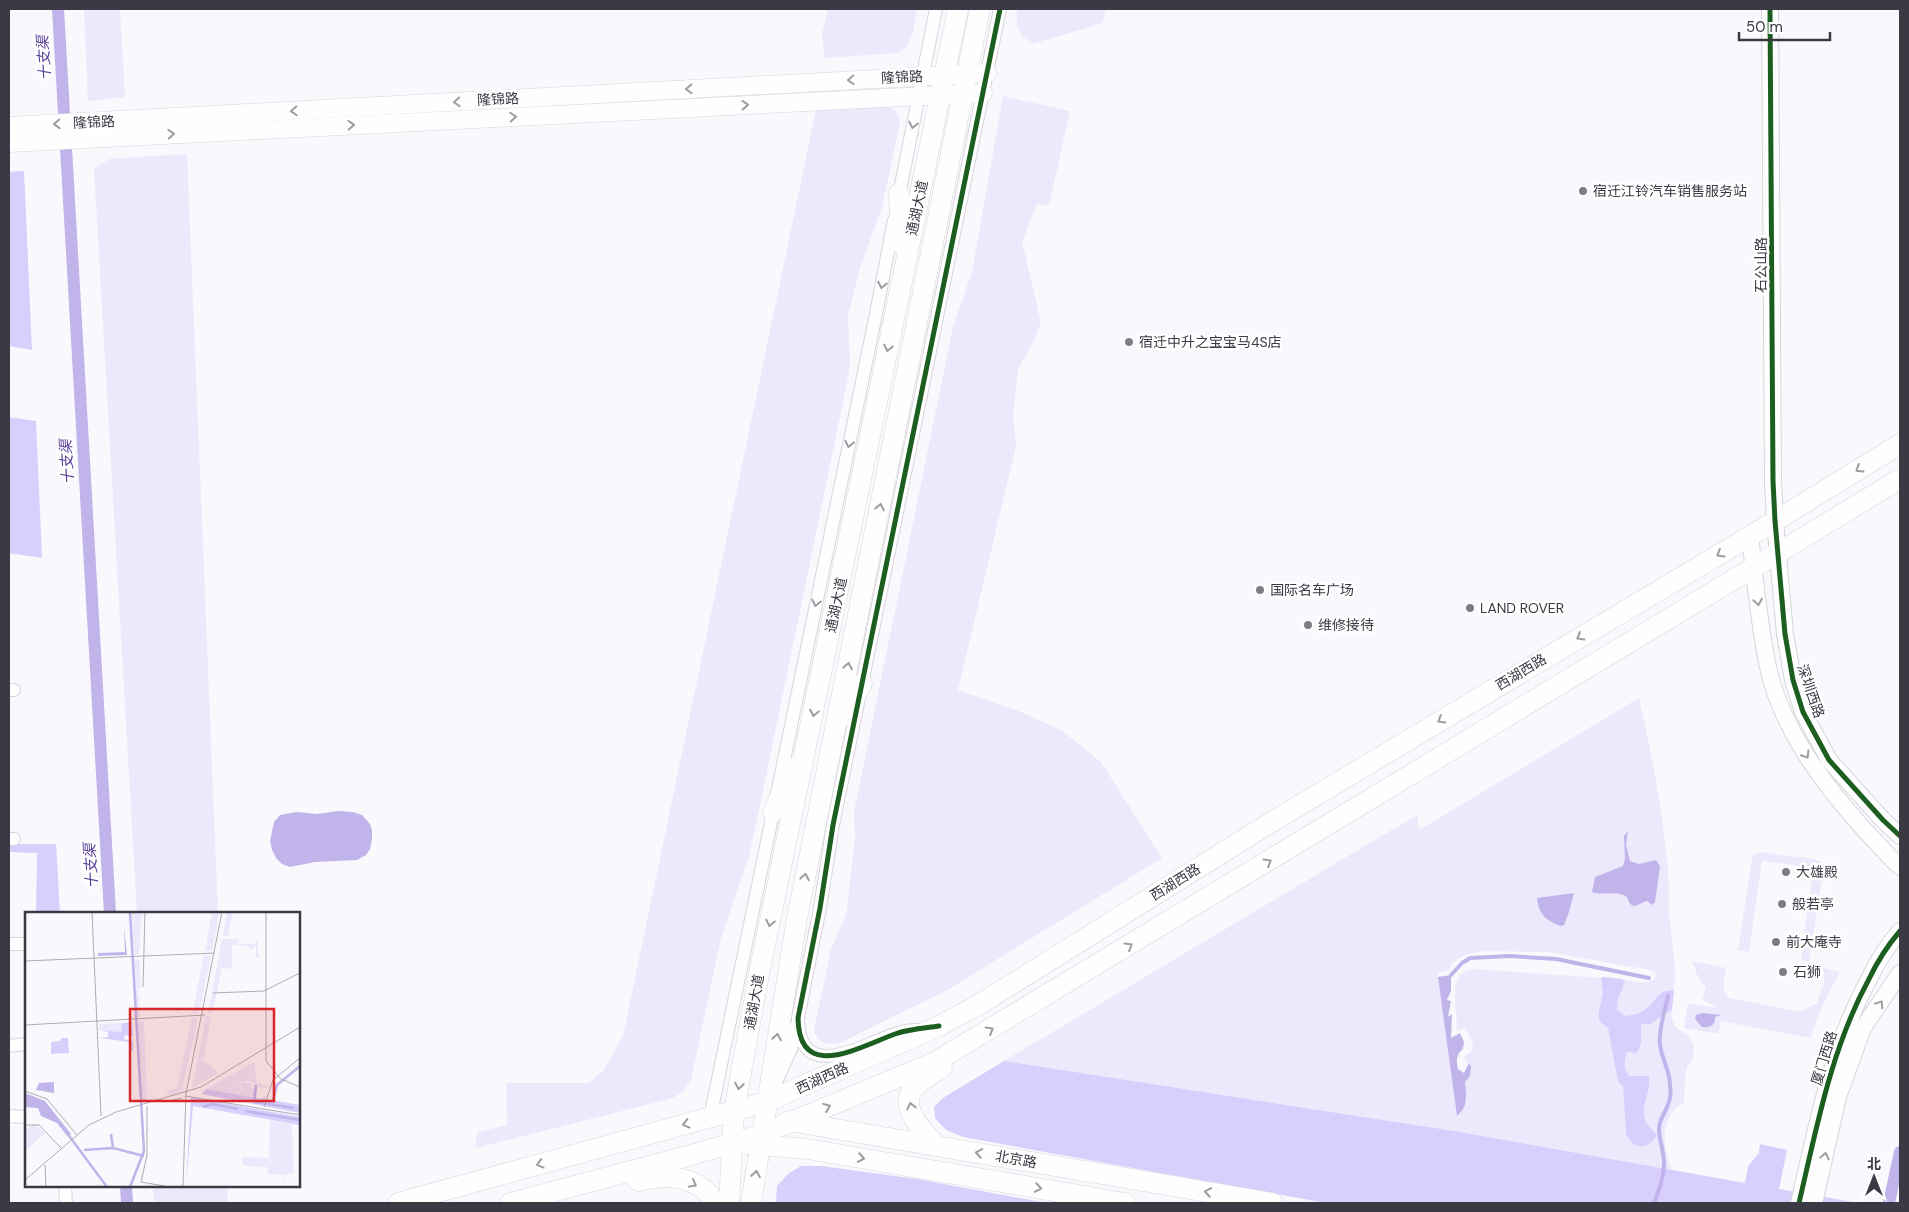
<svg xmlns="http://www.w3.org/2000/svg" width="1909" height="1212" font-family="'DM Sans','Noto Sans SC',sans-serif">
<rect width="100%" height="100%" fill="#f9f8fc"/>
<g fill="#ece9fc">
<polygon points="84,9 120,9 125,97 88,101"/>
<path d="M828 9H917C914 26 914 45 897 53L825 58 822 35Z"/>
<path d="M1017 9H1106L1103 23 1032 44C1017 33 1016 27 1017 9Z"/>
<path d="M1003 96 1070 111 1049 206 1037 204 1022 242 1041 322 1034 341 1018 369 1013 416 1016 446 958 690 1021 712 1061 730 1101 762 1162 858 949 989 840 1043C826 1044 818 1045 814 1030L831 949 846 915 855 839 854 812 953 327 972 272Z"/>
<path d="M886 106C898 110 901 116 899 128L882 207 860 268 848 315 850 367 848 378 759 810 749 856 721 938 691 1080 683 1091 673 1098 476 1148V1138L478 1132 507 1125 506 1083H589L604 1070 623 1036 816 110Z"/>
<polygon points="187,154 218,913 137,913 94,169 109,159"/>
<path d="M1639 698C1652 755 1663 812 1668 871 1669 885 1669 899 1669 913 1671 938 1677 965 1674 990 1657 990 1656 1001 1645 1010 1639 1014 1632 1015 1625 1016L1617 1011 1618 999 1625 982 1622 979 1644 983 1654 980 1656 973 1650 970 1548 952 1485 951 1467 954 1454 961 1448 971 1438 972 1457 1115 1467 1101 1465 1082 1471 1066 1463 1057 1471 1052 1473 1044 1466 1028 1457 1030C1457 1017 1451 985 1460 975 1463 971 1469 970 1474 969L1601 978 1603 992 1599 1012 1608 1028 1618 1082 1623 1086 1626 1134 1648 1126 1643 1111 1647 1099 1649 1076 1629 1077 1624 1069 1627 1052 1641 1031V1024L1658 1020 1672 1010C1669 1034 1690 1029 1693 1045 1694 1049 1694 1058 1692 1061 1689 1066 1689 1062 1687 1067 1684 1078 1685 1092 1684 1103 1681 1105 1676 1108 1674 1110 1660 1126 1664 1152 1672 1170L1459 1132 1004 1061 1417 815 1419 830Z"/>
<polygon points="1759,852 1815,859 1821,862 1824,866 1809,962 1801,960 1813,867 1762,861 1749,952 1738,950 1752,859 1755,854"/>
<path d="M1692 961 1726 968C1725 978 1720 991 1729 998L1800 1012 1817 1003 1824 983V971L1819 967 1840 972C1828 993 1817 1014 1811 1038L1721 1021 1718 1034 1684 1028 1688 1003 1717 1008 1702 999 1706 987 1699 980Z"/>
<polygon points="153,1186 227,1186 228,1203 154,1203"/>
</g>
<g fill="#d8cffc">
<polygon points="24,171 32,350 9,346 9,172"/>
<polygon points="9,417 36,421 42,558 9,553"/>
<polygon points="9,844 56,844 60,913 36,913 37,853 9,852"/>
<path d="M1604 977 1622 979 1625 982 1618 999 1617 1010 1625 1016C1632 1015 1639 1014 1645 1010 1656 1001 1657 990 1674 990L1672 1010 1650 1024H1641V1044L1637 1053 1627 1052C1624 1062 1623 1068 1629 1076H1649C1651 1103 1632 1112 1657 1135L1652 1142 1642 1147 1633 1144 1626 1134 1623 1086 1618 1082 1608 1028 1599 1021V1012L1603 992 1601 978Z"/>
<polygon points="1004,1061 1454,1131 1745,1183 1748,1166 1759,1153 1760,1144 1787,1150 1779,1189 1859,1203 1326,1203 963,1137 946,1130 935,1118 934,1107 943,1098"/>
<polygon points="801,1166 821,1166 917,1179 1047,1203 776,1203 777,1186 788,1174"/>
</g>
<g fill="#c0b4eb">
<polygon points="338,811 353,812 362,815 370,824 372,830 372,839 370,849 366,855 357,860 315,862 290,867 282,864 276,858 272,850 270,841 274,822 280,815 297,812 317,814"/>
<path d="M1628 831 1626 845 1630 861 1639 864 1656 860 1660 866 1655 902 1652 905 1647 901C1637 904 1632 912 1627 897 1617 890 1603 896 1592 892L1595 877 1623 866 1625 858 1624 836Z"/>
<path d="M1574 893 1569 912 1564 925 1560 926C1545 920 1539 914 1537 898Z"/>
<path d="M1451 975V991L1447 1000 1451 1001 1448 1017 1452 1014 1451 1038 1460 1033 1464 1042 1463 1049C1456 1055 1456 1060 1458 1069L1464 1073 1469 1063 1471 1066 1470 1076 1465 1082C1466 1096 1469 1105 1457 1116L1438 977Z"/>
<path d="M1702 1013 1721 1015 1715 1017C1716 1025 1710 1028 1702 1027L1695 1019 1696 1015Z"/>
</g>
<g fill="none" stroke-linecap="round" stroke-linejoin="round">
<g stroke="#c0b4eb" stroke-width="4">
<polyline points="1451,975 1462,963 1470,958 1509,956 1556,959 1649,978"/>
<path d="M1654 1203C1659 1190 1664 1177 1664 1163 1664 1151 1659 1140 1659 1129 1659 1120 1664 1115 1667 1107 1670 1101 1671 1092 1670 1085 1670 1070 1661 1058 1660 1044 1658 1031 1665 1010 1668 996"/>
</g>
<g stroke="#c0b4eb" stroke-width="12">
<polyline points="58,9 110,913"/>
<polyline points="126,1186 127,1203"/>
<polyline points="1889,1203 1900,1152"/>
</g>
<defs>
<g id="minor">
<polyline points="898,200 936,9"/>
<polyline points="9,690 14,690"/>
<polyline points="9,839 14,839"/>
<polyline points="9,944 26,944"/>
<path d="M917 1030C911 1030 904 1031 898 1033 863 1044 799 1086 798 1018L820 908 833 825 1000 9"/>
<polyline points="9,1046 26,1044"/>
<polyline points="776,1082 791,1049 796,1026"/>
<polyline points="9,1116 26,1117"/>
<polyline points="710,1118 875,319 894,220"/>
<polyline points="65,1186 66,1203"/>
</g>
<g id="tertiary">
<polyline points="1770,9 1773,481 1775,521 1785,634 1793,680 1803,712 1829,760 1883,820 1900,836"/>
<path d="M1750 536C1755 580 1759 624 1768 667 1781 727 1821 781 1861 826 1874 840 1886 854 1900 867"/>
<path d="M1799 1203C1817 1126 1831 1049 1869 979 1877 962 1888 945 1900 931"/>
<polyline points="1814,1203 1838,1097 1863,1028 1900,973"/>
</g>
<g id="secondary">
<polyline points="9,126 987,73"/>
<polyline points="9,143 983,93"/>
</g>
<g id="primary">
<polyline points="899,194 901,244"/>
<polyline points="843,716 862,684"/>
<polyline points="773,812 795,767"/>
<polyline points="789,1121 1273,1203"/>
<polyline points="747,1144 807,1149 1125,1203"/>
<path d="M937 1146C926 1134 901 1111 911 1092 916 1082 933 1074 942 1067"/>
<path d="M638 1181C666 1174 699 1175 715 1203"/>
<polyline points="398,1203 766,1102 939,1026 980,1004 1270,823 1775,521 1900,444"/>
<polyline points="510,1203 695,1154 762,1134 935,1062 1900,479"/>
<polyline points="729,1203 734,1111 760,969 958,9"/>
<polyline points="751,1203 797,918 980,9"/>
</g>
</defs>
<use href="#minor" stroke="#d6d5dc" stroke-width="14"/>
<use href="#tertiary" stroke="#d6d5dc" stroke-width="18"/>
<use href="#secondary" stroke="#d6d5dc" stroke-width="19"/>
<use href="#primary" stroke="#d6d5dc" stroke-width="21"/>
<use href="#minor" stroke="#fefeff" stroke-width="12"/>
<use href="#tertiary" stroke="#fefeff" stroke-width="16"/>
<use href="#secondary" stroke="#fefeff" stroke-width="18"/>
<use href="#primary" stroke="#fefeff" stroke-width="20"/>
<defs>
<g id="cycleway">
<polyline points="1770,9 1773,481 1775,521 1785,634 1793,680 1803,712 1829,760 1883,820 1900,836"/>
<path d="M939 1026C926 1028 911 1029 898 1033 862 1045 799 1085 798 1018L820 908 833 825 1000 9"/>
<path d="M1799 1203C1817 1126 1831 1049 1869 979 1877 962 1888 945 1900 931"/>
</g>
</defs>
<use href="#cycleway" stroke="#fff" stroke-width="8"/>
<use href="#cycleway" stroke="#1b5e20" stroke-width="5"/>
</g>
<defs><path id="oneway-chevron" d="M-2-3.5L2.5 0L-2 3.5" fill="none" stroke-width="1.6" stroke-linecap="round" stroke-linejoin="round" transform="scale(1.25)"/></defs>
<g stroke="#9c9ca2">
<use href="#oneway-chevron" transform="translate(851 80) rotate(177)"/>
<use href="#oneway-chevron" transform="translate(689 89) rotate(177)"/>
<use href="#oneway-chevron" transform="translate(457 102) rotate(177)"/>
<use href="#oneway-chevron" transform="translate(745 105) rotate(-3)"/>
<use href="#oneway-chevron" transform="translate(294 111) rotate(177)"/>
<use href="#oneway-chevron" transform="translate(513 117) rotate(-3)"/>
<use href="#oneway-chevron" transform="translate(57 124) rotate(177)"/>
<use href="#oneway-chevron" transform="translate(351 125) rotate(-3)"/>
<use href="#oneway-chevron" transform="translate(913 125) rotate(102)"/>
<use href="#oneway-chevron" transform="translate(171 134) rotate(-3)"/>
<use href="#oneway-chevron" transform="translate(882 285) rotate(101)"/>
<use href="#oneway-chevron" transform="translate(888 348) rotate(102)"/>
<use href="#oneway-chevron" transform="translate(849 444) rotate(102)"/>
<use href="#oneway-chevron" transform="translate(1859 469) rotate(148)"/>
<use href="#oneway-chevron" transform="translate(880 507) rotate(-79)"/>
<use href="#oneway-chevron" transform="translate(1720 554) rotate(149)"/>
<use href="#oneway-chevron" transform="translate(1758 602) rotate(81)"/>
<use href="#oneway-chevron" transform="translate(816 603) rotate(102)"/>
<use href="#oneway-chevron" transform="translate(1580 637) rotate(149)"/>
<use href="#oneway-chevron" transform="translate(848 666) rotate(-79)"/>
<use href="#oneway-chevron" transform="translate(814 713) rotate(102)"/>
<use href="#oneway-chevron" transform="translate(1441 720) rotate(149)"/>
<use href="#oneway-chevron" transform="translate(1806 755) rotate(58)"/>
<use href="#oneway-chevron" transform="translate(1268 862) rotate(-31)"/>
<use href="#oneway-chevron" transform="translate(805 877) rotate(-79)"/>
<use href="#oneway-chevron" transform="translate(770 923) rotate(102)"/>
<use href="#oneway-chevron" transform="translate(1129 946) rotate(-31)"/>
<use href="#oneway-chevron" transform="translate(1880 1004) rotate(-56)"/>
<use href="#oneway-chevron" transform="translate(990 1030) rotate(-31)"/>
<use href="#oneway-chevron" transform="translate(777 1037) rotate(-81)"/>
<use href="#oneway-chevron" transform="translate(739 1086) rotate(100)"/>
<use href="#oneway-chevron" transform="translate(911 1106) rotate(-102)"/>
<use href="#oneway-chevron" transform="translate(827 1107) rotate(-22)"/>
<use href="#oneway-chevron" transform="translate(686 1124) rotate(165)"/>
<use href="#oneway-chevron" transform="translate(979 1153) rotate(-170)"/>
<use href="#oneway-chevron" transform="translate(1825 1156) rotate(-77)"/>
<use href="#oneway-chevron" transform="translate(861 1158) rotate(10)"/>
<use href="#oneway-chevron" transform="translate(540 1164) rotate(165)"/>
<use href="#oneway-chevron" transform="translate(756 1174) rotate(-81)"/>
<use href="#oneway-chevron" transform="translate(693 1184) rotate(29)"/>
<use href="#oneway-chevron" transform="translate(1038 1188) rotate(10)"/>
<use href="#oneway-chevron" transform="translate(1208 1192) rotate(-170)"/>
</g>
<g fill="#7e7c84" stroke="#fff" stroke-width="2">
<circle cx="1583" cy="191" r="5"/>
<circle cx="1129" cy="342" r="5"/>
<circle cx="1260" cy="590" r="5"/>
<circle cx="1470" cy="608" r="5"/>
<circle cx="1308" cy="625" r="5"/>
<circle cx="1786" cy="872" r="5"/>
<circle cx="1782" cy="904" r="5"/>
<circle cx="1776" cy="942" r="5"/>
<circle cx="1783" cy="972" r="5"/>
</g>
<g text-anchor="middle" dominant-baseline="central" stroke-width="5" stroke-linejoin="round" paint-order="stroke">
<g font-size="14" fill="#3b3944" stroke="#fff">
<text transform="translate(902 77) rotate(-3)">隆锦路</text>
<text transform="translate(498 99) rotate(-3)">隆锦路</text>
<text transform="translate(94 122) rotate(-3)">隆锦路</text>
<text transform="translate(917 208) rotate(-78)">通湖大道</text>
<text transform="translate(1761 265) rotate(-90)">石公山路</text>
<text transform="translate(836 605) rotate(-78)">通湖大道</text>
<text transform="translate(1521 672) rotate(-31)">西湖西路</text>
<text transform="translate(1811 691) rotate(71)">深圳西路</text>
<text transform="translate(1175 882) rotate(-32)">西湖西路</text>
<text transform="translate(754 1002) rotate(-80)">通湖大道</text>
<text transform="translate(1824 1058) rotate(-73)">厦门西路</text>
<text transform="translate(822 1078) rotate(-24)">西湖西路</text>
<text transform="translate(1016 1159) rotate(10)">北京路</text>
</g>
<g font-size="14" fill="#3b3944" stroke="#fff" text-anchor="start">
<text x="1593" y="191">宿迁江铃汽车销售服务站</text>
<text x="1139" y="342">宿迁中升之宝宝马4S店</text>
<text x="1270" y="590">国际名车广场</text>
<text x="1480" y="608">LAND ROVER</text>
<text x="1318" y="625">维修接待</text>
<text x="1796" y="872">大雄殿</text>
<text x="1792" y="904">般若亭</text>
<text x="1786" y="942">前大庵寺</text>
<text x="1793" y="972">石狮</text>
</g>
<g font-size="15" font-style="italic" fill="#5a409a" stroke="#fff">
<text transform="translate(44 58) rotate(-93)">十支渠</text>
<text transform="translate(67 462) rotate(-93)">十支渠</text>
<text transform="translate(91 866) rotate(-93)">十支渠</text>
</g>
</g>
<g transform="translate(25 912)">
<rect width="275" height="275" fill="#f9f8fc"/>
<path d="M117 0 114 42 109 43 107 1ZM187 0H194L191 20 187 38 180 39ZM202 0H208L203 24H198ZM197 27H213L214 32H230L233 27V43L237 45H231V33L225 38V35L207 32V54L205 57 197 56 188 99 183 101ZM179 43 186 44 174 100 167 102ZM109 47 115 48 116 76H113L115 105H112ZM181 104 186 106 178 149 188 155 193 162 167 176ZM167 106H173L157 179 141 184 143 179 152 176ZM119 109 122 189 117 190 112 110ZM97 111 96 120 74 118V112ZM229 150 232 172 228 174 230 171 222 169 214 171 216 181V171H226L227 177 232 175 233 170 241 174 244 171 242 176 233 175 231 186 181 177ZM245 208 267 212 269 262H260L261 275 259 263 243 262 242 255 219 254 217 249 218 245 244 246ZM9 212 20 221 0 239V217Z" fill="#ece9fc"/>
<path d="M107 110 108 124 100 123 99 127 108 129V139H105V130L74 126 83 125V120L74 118 96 120 97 111ZM36 126H43L44 141 26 142V130L35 129ZM181 177 237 187 240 184V187L275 193V201L176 182ZM166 185 275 205V213L168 194 161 274Z" fill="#d8cffc"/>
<path d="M99 14 102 43 73 44V41L100 40ZM29 170V181L11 178 14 171ZM0 181 20 189 46 222 43 225 32 211 16 204 13 196 0 195Z" fill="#c0b4eb"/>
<path fill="none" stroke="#c0b4eb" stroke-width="2.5" d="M105 0 119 239 105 275M229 190 231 173M229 190 269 196M247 192 252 173 275 154M178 195 187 192 213 197M220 199 275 208M42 221 82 275M86 222 88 236 119 244M59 238 88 236"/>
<path fill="none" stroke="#adacb2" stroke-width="1" d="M67 0 76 204M241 0V149L256 167 275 175M0 49 190 41M118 75 120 0M188 81 239 79 275 61M0 113 180 103M0 179 22 187 52 223M160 184 275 203M145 189 156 186 160 190M239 195 248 168 275 146M0 213H14L36 236M20 253 21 275M0 268 64 213 91 200 176 175 275 115M116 270 122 243V194M116 270 145 275M158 275 161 181 197 0"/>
<path fill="#d62828" fill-opacity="0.15" stroke="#d62828" stroke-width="2.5" d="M105 97H249V189H105Z"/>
<rect width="275" height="275" fill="none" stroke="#3b3944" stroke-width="2.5"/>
</g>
<rect width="1909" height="1212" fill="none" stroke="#3b3944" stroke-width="20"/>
<g transform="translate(1874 1177)" stroke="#ffffff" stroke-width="4" paint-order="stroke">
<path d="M0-4L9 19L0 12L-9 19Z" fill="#3b3944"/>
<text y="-8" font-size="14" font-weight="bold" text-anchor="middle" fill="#3b3944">北</text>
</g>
<path d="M1739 32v8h91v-8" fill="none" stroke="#3b3944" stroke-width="2.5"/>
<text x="1746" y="32" font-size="15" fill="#3b3944" stroke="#ffffff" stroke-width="4" paint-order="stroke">50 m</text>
</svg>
